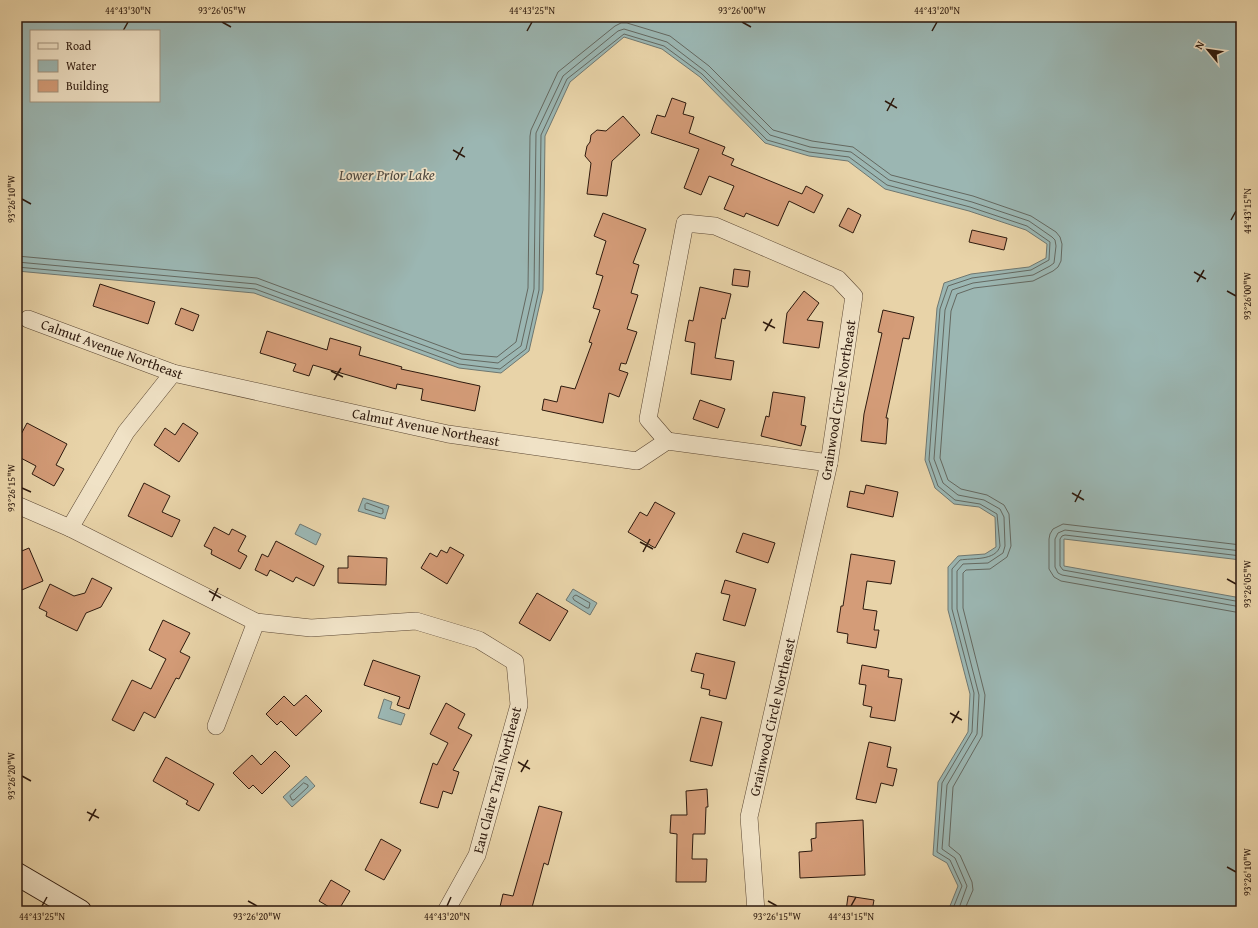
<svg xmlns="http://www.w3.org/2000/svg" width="1258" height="928" font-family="'Gentium Book Plus',serif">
<rect width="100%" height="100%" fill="#e8d3a8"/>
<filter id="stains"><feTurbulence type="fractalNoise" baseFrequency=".005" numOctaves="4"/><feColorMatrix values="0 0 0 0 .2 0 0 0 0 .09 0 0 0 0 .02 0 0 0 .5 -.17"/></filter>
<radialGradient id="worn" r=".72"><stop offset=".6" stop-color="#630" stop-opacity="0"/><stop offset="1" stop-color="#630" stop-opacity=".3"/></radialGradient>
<g fill="#9bb6b2" stroke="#6f7770" fill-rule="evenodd">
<path d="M17 17H1241V560L1064 539V566L1241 598V911H948L958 886 947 863 933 855 938 782 968 732 970 694 948 610V567L958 556 985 554 996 547 995 517 979 507 954 504 935 488 925 460 937 308 944 283 971 274 1029 267 1046 258 1047 244 1026 230 969 211 885 189 848 161 809 156 765 143 700 77 662 49 624 37 570 82 545 136 543 290 529 351 501 373 459 368 254 293 17 271ZM31 31H159V101H31Z"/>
<polygon points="363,498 389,506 385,519 358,511"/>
<polygon points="300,524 321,534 316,545 295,534"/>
<polygon points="573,589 597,603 590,615 566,600"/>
<polygon points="384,699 392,702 390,709 405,714 401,725 378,718"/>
<polygon points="306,776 315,786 292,807 283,797"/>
</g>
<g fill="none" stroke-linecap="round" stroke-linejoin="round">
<g stroke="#646860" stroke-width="1">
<polyline points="17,256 257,278 462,354 497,357 516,342 528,288 530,136 531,130 558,72 615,26 621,23 627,23 670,36 709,66 773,130 812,141 853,147 891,175 973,196 1031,216 1056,232 1060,237 1062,244 1061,261 1058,267 1053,271 1033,281 974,288 957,294 951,311 940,458 948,480 961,489 987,495 1004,505 1009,514 1011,546 1007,557 990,569 966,570 963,573 963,608 985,695 982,736 953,787 949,846 960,855 972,882 973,890 964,911"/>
<polyline points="17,262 256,284 461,359 498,363 521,346 534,289 536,133 563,76 618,31 624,29 667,42 705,71 770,135 810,147 851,152 889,180 972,202 1029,221 1052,237 1055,240 1056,246 1054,263 1050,266 1033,275 973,283 952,290 945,310 934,459 943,483 958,495 984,500 1000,509 1004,517 1005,546 1003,553 988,563 963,564 957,571 957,609 979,695 977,734 947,785 942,849 955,858 967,886 958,911"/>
<path d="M17 267 255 289 459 364 500 369 526 349 539 290 541 135 567 79 624 34 664 46 702 74 767 140 809 152 849 157 887 185 970 207 1027 226 1050 242 1049 260 1031 270 972 278 948 286 940 309 929 460 938 486 955 500 980 504 997 514 1000 546C996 561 972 558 960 560L952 569V609L974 693 972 732 942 783 937 852 950 860 962 886 952 911"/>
<polygon points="367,503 383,509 383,513 381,514 365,509 365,505"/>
<polyline points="1241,545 1063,524 1053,529 1050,534 1049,539 1049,569 1054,577 1061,581 1241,613"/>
<polyline points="1241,551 1065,530 1058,533 1055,539 1055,567 1058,573 1062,575 1241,607"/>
<polyline points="1241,556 1065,535 1062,536 1060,539 1060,566 1063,570 1241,602"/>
<polygon points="574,596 576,595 590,603 589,608 587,608 574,600 573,598"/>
<polygon points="304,783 308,785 308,787 294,800 292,800 290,796"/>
</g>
</g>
<g fill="#d49c78" stroke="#2d190d">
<polygon points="672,98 686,103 683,114 694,117 689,133 725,147 722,154 734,159 731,165 802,194 806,186 823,195 814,213 789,201 778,226 746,213 744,217 724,209 734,186 709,176 701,195 684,188 699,149 651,133 657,115 665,117"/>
<polygon points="623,116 640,135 612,161 607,196 587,194 591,163 585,156 587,146 590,142 591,135 597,130 606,131"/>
<polygon points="848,208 861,215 853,233 839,226"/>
<polygon points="603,213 646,229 633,263 639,265 631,293 638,295 627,329 637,332 626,364 621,363 619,370 628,373 619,397 609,393 603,423 542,410 544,399 557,402 561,386 575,389 592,343 589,342 600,310 593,308 603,276 596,274 606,241 594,236"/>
<polygon points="972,230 1007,238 1004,250 969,242"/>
<polygon points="734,269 750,271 748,287 732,285"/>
<polygon points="100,284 155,302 148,324 93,306"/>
<polygon points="700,287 731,294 725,319 722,318 715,358 734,361 731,380 691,374 695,343 685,341 689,320 693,321"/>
<polygon points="804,291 819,303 807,320 823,322 819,348 783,343 787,313"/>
<polygon points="181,308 199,315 193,331 175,324"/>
<polygon points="883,310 914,317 909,339 903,338 886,418 888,418 886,444 861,441 864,414 882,333 878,332"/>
<polygon points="267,331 327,350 330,338 361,347 359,355 402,367 401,369 480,386 475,411 421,400 423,389 397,384 396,389 313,365 309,376 293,371 296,364 260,353"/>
<polygon points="773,392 805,397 801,425 806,426 801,446 761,436 766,416 769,417"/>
<polygon points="700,400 725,409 718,428 693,419"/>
<polygon points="27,423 67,444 56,465 64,469 54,486 32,474 36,466 17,456 17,442"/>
<polygon points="183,423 198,433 179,462 154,445 165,428 175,435"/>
<polygon points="144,483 170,496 162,512 180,520 172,537 128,516"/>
<polygon points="866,485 898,492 893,517 847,507 850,491 864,494"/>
<polygon points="655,502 675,513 655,548 628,532 640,512 647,516"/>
<polygon points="214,527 229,535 232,529 246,536 238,551 247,556 240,569 211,554 212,550 204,546"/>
<polygon points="743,533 775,543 768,563 736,552"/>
<polygon points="276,541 324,566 314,586 296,577 293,582 270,570 267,576 255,570 262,554 268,557"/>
<polygon points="450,547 464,555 447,584 421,568 430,553 437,557 441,550 447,553"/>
<polygon points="29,548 43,581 17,592 17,553"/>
<polygon points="851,554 895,561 891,584 867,581 863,609 877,611 874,630 879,630 876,648 847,643 848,634 837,632 841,606 843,606"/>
<polygon points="348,556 387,558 386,585 338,583 338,568 348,568"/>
<polygon points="92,578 112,588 101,607 86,613 77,631 46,616 47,612 39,608 50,584 74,596 85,593"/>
<polygon points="725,580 756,589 745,626 723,620 730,595 721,593"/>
<polygon points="537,593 568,611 550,641 519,623"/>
<polygon points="163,620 190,633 180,652 190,657 179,679 176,678 155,718 144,712 134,731 112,720 132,680 151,689 166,659 149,650"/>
<polygon points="696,653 735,662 726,699 709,695 710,690 701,688 704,674 691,671"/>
<polygon points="373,660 420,676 409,709 397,705 400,697 364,685"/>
<polygon points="862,665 889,670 888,677 902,679 895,721 870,717 872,707 863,705 866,685 859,684"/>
<polygon points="306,695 322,711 296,736 281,721 277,725 266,714 284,696 294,706"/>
<polygon points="446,703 465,714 458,728 472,735 453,770 459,772 452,794 443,791 438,808 420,803 433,763 437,765 448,743 430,734"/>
<polygon points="701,717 722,722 712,766 690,761"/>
<polygon points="869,742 891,747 887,767 897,769 893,786 881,783 876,803 856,799"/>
<polygon points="275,751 290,766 262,794 253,785 249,789 233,773 252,755 261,765"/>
<polygon points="166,757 214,784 199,811 186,804 188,801 153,781"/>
<polygon points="707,789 708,807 706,807 705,834 693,834 692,859 707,859 706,882 676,882 677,834 670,833 671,815 687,815 686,791"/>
<polygon points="539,806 562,812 548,865 544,863 531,911 499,911 503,894 513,896"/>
<polygon points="863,820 865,875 800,878 799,852 812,851 811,839 816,838 816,823"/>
<polygon points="381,839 401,850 384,880 365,870"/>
<polygon points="331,880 350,891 338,911 336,911 319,901"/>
<polygon points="848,896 874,900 872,911 846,911"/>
</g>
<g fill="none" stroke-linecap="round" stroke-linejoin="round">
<defs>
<g id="street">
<polyline points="28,319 173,373 448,434 637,461 667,441 829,463"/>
<polyline points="667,441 648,419 685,223 715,226 838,279 854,296 829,463 749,817 756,911"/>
<polyline points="17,505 70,528 256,622 311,628 416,621 479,640 515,662 519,705 477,855 446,911"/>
<polyline points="70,528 126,432 173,373"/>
<polyline points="216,726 256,622"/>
</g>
<polyline id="secondary" points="17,874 80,911"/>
</defs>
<use href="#street" stroke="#5c4834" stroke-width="18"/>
<use href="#secondary" stroke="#2d190d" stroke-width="24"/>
<use href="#street" stroke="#f0e2c6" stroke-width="17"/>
<use href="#secondary" stroke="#f0e2c6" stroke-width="22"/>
</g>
<path fill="none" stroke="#2d190d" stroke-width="1.5" d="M222 22 231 27M742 22 751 27M123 31 128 22M527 31 532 22M932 31 937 22M885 101 897 108M887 111 894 98M453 150 465 157M456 160 463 147M22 199 31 204M1231 220 1236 211M1194 272 1206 279M1197 282 1204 270M1227 291 1236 296M763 322 775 328M765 331 772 319M331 371 343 377M334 380 341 368M22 488 31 492M1072 493 1084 500M1075 502 1081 490M640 542 653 549M643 552 650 539M1227 579 1236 584M209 591 221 598M212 601 218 588M950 713 962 720M952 723 959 711M518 762 530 769M521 772 528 760M22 776 31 781M87 812 99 818M89 821 96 809M1227 867 1236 872M248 901 257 906M768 901 777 906M42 906 47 897M447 906 451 897M851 906 856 897"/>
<g text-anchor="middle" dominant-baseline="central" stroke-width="3.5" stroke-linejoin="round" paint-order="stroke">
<g font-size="14" fill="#2d190d" stroke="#f0e2c6">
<text transform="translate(112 349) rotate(20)">Calmut Avenue Northeast</text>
<text transform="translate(838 400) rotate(-81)">Grainwood Circle Northeast</text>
<text transform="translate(426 427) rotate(11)">Calmut Avenue Northeast</text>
<text transform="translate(772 717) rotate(-77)">Grainwood Circle Northeast</text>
<text transform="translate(497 780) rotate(-75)">Eau Claire Trail Northeast</text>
</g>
<g font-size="15" font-style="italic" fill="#4e483f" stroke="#f0e2c6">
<text x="387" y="174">Lower Prior Lake</text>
</g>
</g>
<rect width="1258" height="928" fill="none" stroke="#e8d3a8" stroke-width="44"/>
<rect x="30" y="30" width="130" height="72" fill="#f0e2c6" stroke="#a2927c"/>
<rect x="38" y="43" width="20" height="6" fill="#f0e2c6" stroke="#a2927c"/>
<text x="66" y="50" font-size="12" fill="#2d190d">Road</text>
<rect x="38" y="60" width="20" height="12" fill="#9bb6b2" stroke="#a2927c"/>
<text x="66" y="70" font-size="12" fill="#2d190d">Water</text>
<rect x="38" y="80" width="20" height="12" fill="#d49c78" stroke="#a2927c"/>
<text x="66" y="90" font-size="12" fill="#2d190d">Building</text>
<g transform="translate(1208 50) rotate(299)" stroke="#f0e2c6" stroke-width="3" paint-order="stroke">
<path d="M0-3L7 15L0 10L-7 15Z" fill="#2d190d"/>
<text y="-6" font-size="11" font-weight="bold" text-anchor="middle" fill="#2d190d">N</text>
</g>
<rect x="22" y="22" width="1214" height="884" fill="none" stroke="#2d190d" stroke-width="1.5"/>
<g font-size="10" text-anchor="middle" fill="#2d190d">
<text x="128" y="14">44°43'30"N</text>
<text x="222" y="14">93°26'05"W</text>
<text x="532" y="14">44°43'25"N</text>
<text x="742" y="14">93°26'00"W</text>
<text x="937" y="14">44°43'20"N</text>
<text transform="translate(11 199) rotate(-90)" y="4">93°26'10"W</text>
<text transform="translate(1247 211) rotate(-90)" y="4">44°43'15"N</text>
<text transform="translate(1247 296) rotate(-90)" y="4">93°26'00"W</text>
<text transform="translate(11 488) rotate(-90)" y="4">93°26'15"W</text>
<text transform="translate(1247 584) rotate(-90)" y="4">93°26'05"W</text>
<text transform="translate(11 776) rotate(-90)" y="4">93°26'20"W</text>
<text transform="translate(1247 872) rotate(-90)" y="4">93°26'10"W</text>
<text x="42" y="920">44°43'25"N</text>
<text x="257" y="920">93°26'20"W</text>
<text x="447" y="920">44°43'20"N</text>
<text x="777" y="920">93°26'15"W</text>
<text x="851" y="920">44°43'15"N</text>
</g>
<rect width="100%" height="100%" filter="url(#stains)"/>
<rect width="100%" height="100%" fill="url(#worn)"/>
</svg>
